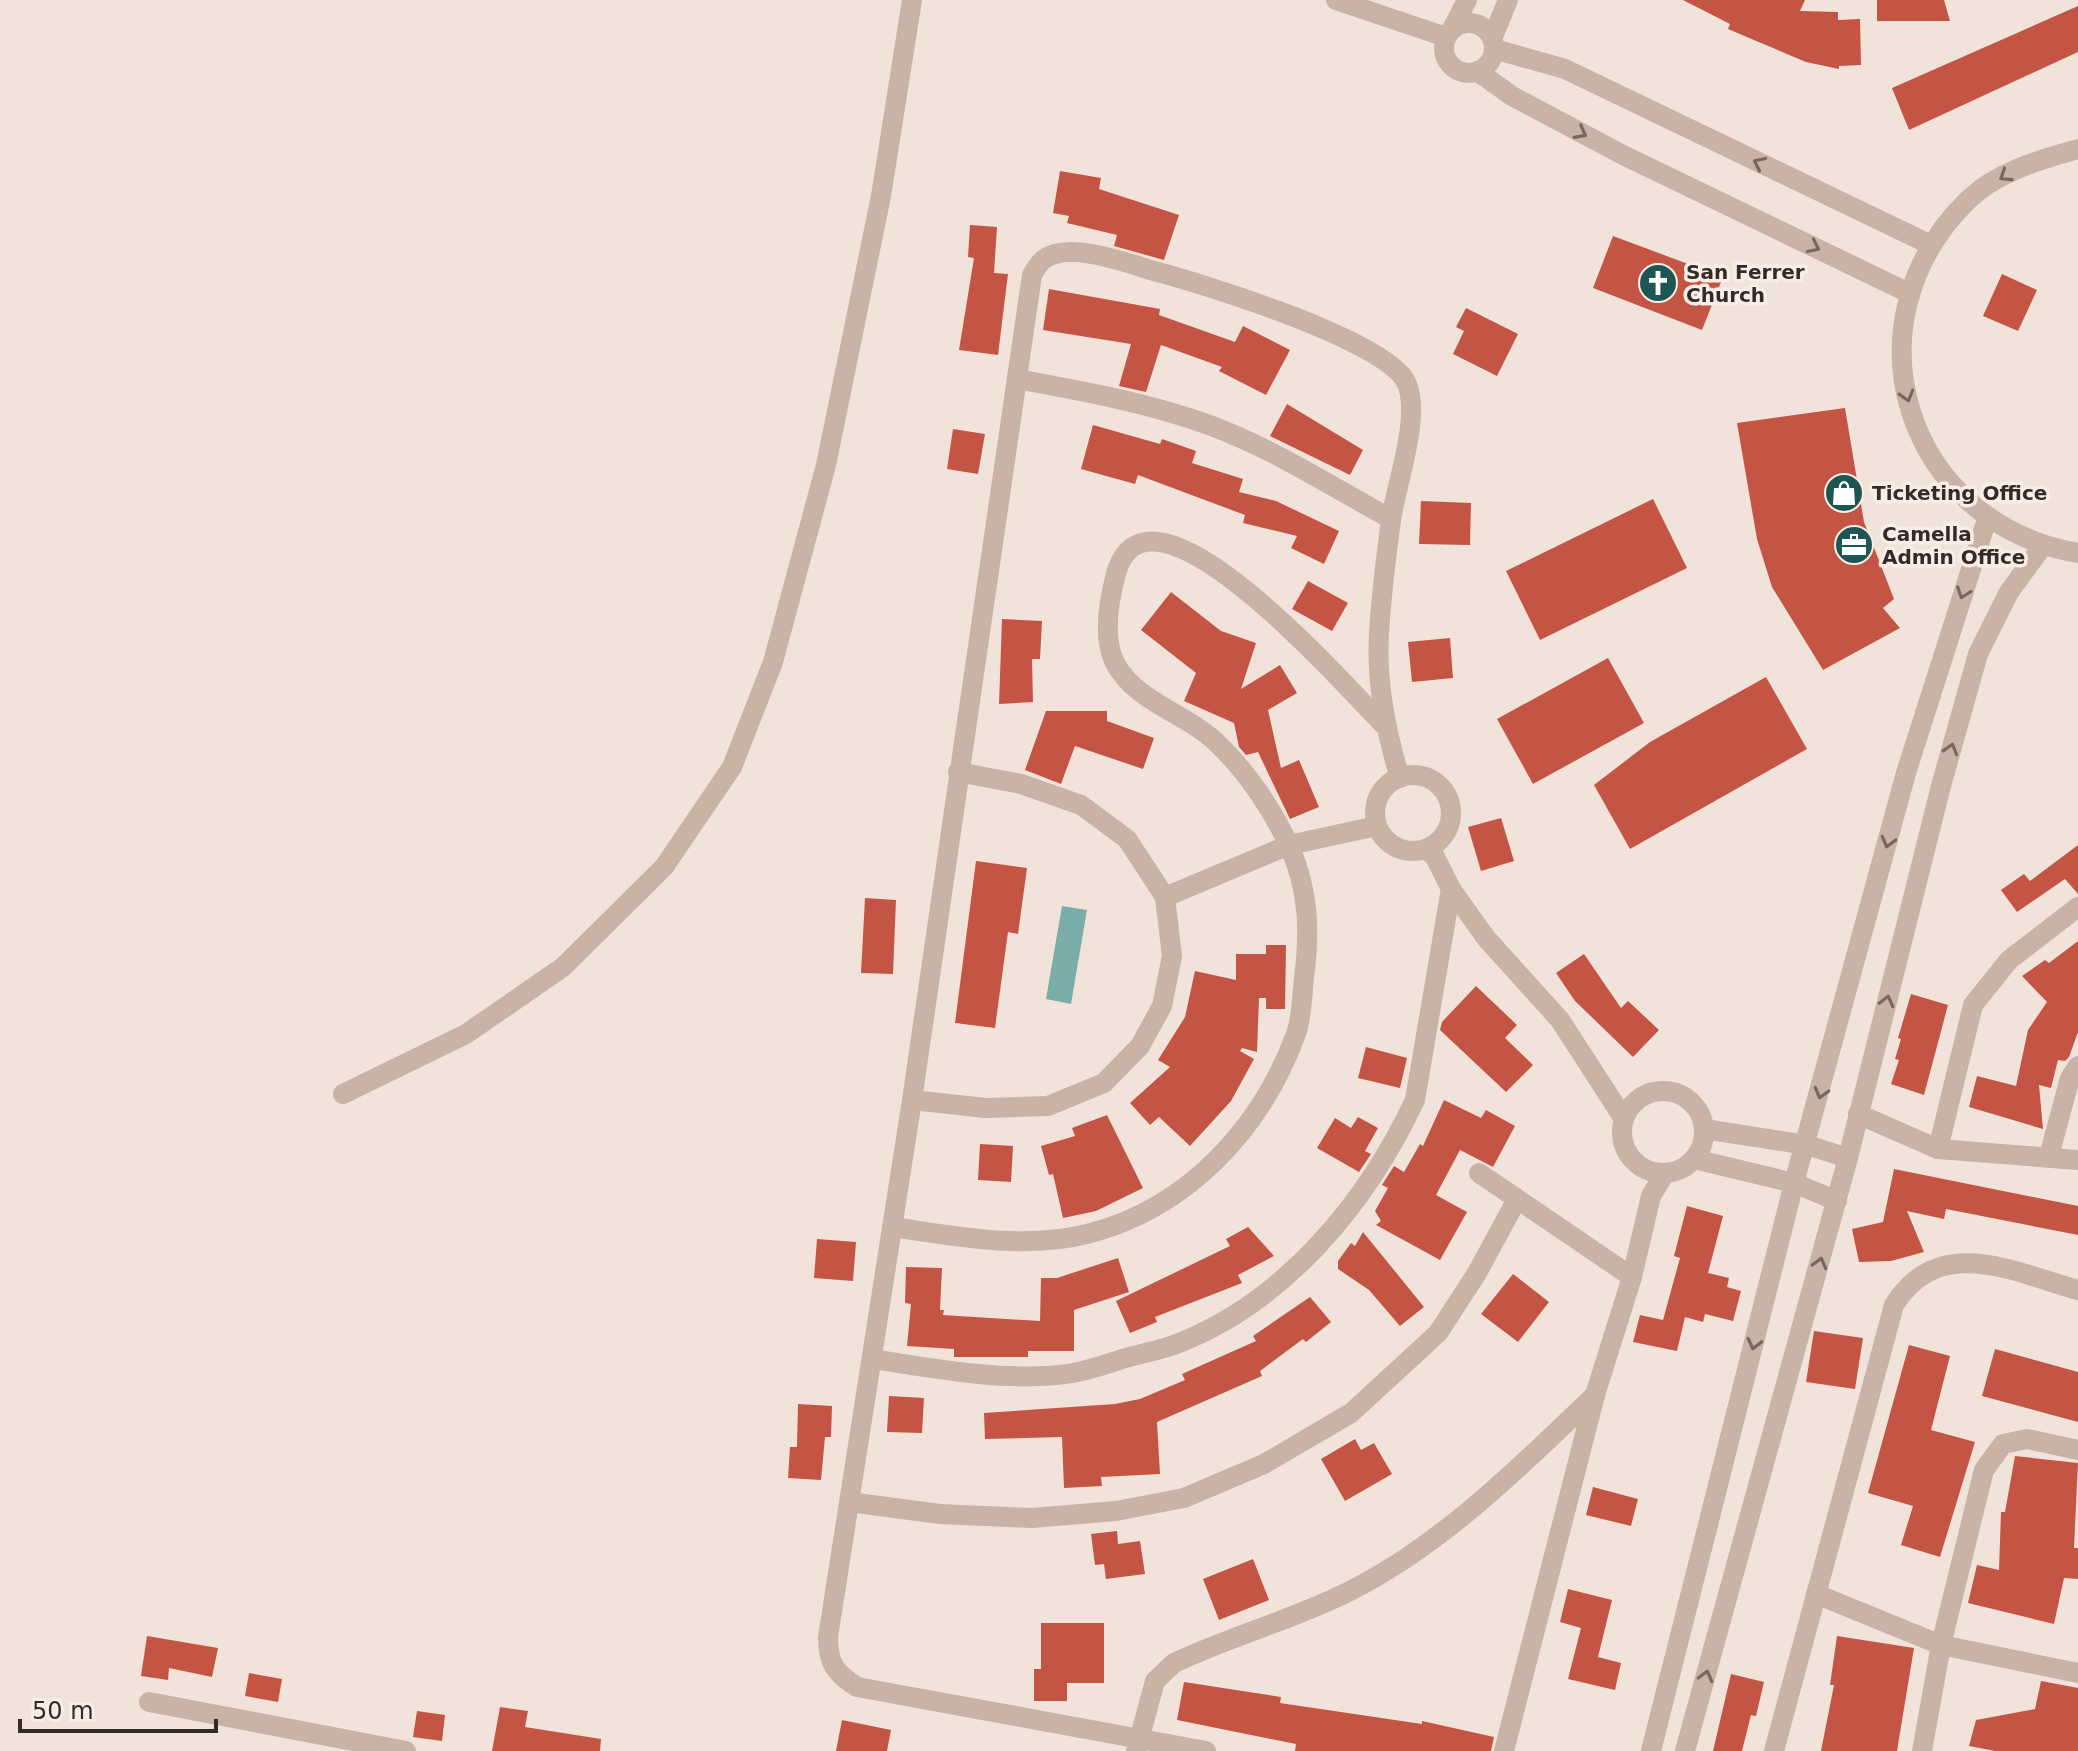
<svg xmlns="http://www.w3.org/2000/svg" width="2078" height="1751" font-family="'DejaVu Sans',sans-serif">
<rect width="100%" height="100%" fill="#f1e3da"/>
<polygon fill="#7aada9" points="1062,906 1087,910 1071,1004 1046,999"/>
<g fill="#c45545">
<polygon points="1683,0 1805,0 1800,11 1838,12 1838,20 1860,19 1861,65 1839,66 1839,69 1806,62 1728,29 1730,24"/>
<polygon points="1877,0 1944,0 1950,21 1877,21"/>
<polygon points="2078,6 2078,52 1909,130 1892,88"/>
<polygon points="1060,171 1101,178 1099,189 1179,215 1164,260 1114,246 1117,235 1067,223 1069,216 1053,213"/>
<polygon points="970,225 997,227 994,273 1008,274 998,355 959,350 974,258 968,257"/>
<polygon points="1613,236 1723,277 1702,330 1593,288"/>
<polygon points="2002,274 2037,290 2018,331 1983,316"/>
<polygon points="1049,289 1160,309 1159,315 1235,342 1243,326 1290,350 1266,395 1219,371 1222,367 1161,345 1146,392 1119,386 1131,344 1043,330"/>
<polygon points="1466,308 1518,334 1497,376 1453,354 1464,331 1456,327"/>
<polygon points="1287,404 1363,450 1350,475 1270,436"/>
<polygon points="1845,408 1864,522 1894,599 1883,608 1900,628 1823,670 1772,587 1757,539 1737,423"/>
<polygon points="1093,425 1160,444 1162,439 1196,451 1192,463 1243,479 1239,492 1276,501 1339,531 1324,564 1291,548 1297,536 1243,523 1245,515 1138,475 1135,484 1081,469"/>
<polygon points="953,429 985,434 978,474 947,469"/>
<polygon points="1653,499 1687,568 1540,640 1506,571"/>
<polygon points="1421,501 1471,503 1470,545 1419,544"/>
<polygon points="1308,581 1348,603 1332,631 1292,609"/>
<polygon points="1171,592 1221,631 1256,643 1241,689 1280,665 1297,693 1268,710 1281,768 1299,760 1319,807 1290,819 1258,752 1246,755 1239,747 1234,723 1184,701 1196,673 1141,630"/>
<polygon points="1002,619 1042,621 1040,659 1032,659 1033,702 999,704"/>
<polygon points="1450,638 1453,678 1412,682 1408,642"/>
<polygon points="1608,658 1644,723 1533,784 1497,719"/>
<polygon points="1766,677 1807,749 1630,849 1594,785 1650,742"/>
<polygon points="1046,711 1107,711 1107,721 1154,738 1143,769 1075,746 1061,784 1025,770"/>
<polygon points="1501,818 1514,861 1481,871 1468,827"/>
<polygon points="2078,845 2078,894 2065,879 2017,912 2001,890 2024,874 2030,881"/>
<polygon points="976,861 1027,868 1018,934 1008,932 995,1028 955,1023"/>
<polygon points="865,898 896,900 893,974 861,973"/>
<polygon points="2078,941 2078,1032 2069,1057 2065,1061 2058,1060 2051,1088 2039,1085 2043,1129 1969,1107 1977,1076 2016,1086 2028,1030 2047,1002 2022,976 2045,960 2049,963"/>
<polygon points="1266,945 1286,945 1285,1009 1266,1009 1266,998 1259,998 1257,1052 1242,1048 1240,1051 1254,1059 1231,1101 1190,1146 1159,1117 1150,1125 1130,1103 1170,1067 1158,1060 1185,1017 1195,971 1236,980 1236,954 1266,954"/>
<polygon points="1584,954 1621,1008 1628,1001 1659,1030 1633,1057 1575,1001 1556,973"/>
<polygon points="1476,986 1517,1025 1505,1038 1533,1065 1506,1092 1440,1030 1442,1022"/>
<polygon points="1911,994 1948,1005 1924,1095 1891,1084 1899,1060 1895,1059 1901,1039 1898,1038"/>
<polygon points="1366,1047 1407,1058 1400,1088 1358,1078"/>
<polygon points="1444,1100 1481,1118 1486,1110 1515,1126 1493,1167 1460,1150 1436,1195 1467,1212 1440,1260 1376,1225 1381,1221 1375,1211 1388,1188 1382,1185 1394,1166 1404,1172 1420,1144 1423,1146"/>
<polygon points="1107,1115 1143,1188 1096,1211 1063,1218 1053,1174 1049,1175 1041,1146 1075,1136 1072,1128"/>
<polygon points="1358,1117 1378,1128 1365,1151 1371,1154 1359,1172 1317,1148 1335,1118 1351,1128"/>
<polygon points="980,1144 1013,1146 1011,1182 978,1180"/>
<polygon points="1894,1169 2078,1206 2078,1235 1946,1209 1944,1219 1907,1211 1924,1252 1891,1261 1859,1262 1852,1229 1883,1222"/>
<polygon points="1687,1206 1723,1216 1708,1273 1729,1278 1727,1287 1741,1291 1733,1321 1705,1314 1703,1322 1685,1317 1677,1351 1633,1342 1640,1315 1663,1320 1680,1258 1674,1256"/>
<polygon points="1248,1227 1274,1256 1238,1275 1242,1283 1155,1317 1157,1322 1130,1333 1116,1301 1230,1246 1226,1239"/>
<polygon points="1363,1232 1424,1307 1400,1326 1369,1290 1338,1269 1338,1261 1351,1243 1355,1246"/>
<polygon points="817,1239 856,1242 853,1281 814,1278"/>
<polygon points="1118,1258 1129,1292 1074,1310 1074,1351 1028,1351 1028,1357 954,1357 954,1349 907,1346 911,1304 905,1303 906,1267 942,1268 940,1310 944,1310 943,1315 1040,1321 1041,1278 1057,1278"/>
<polygon points="1513,1274 1549,1302 1518,1342 1481,1314"/>
<polygon points="1310,1297 1331,1322 1306,1342 1303,1339 1260,1371 1262,1376 1157,1422 1160,1474 1101,1477 1102,1486 1064,1488 1062,1437 985,1439 984,1413 1115,1404 1140,1399 1185,1380 1182,1374 1256,1341 1253,1336"/>
<polygon points="1814,1331 1863,1338 1855,1389 1806,1382"/>
<polygon points="1909,1345 1950,1356 1931,1430 1975,1442 1940,1557 1901,1545 1913,1506 1868,1493"/>
<polygon points="1995,1349 2078,1372 2078,1422 1982,1396"/>
<polygon points="889,1396 924,1398 922,1433 887,1432"/>
<polygon points="798,1404 832,1406 831,1437 825,1437 821,1480 788,1478 790,1447 797,1447"/>
<polygon points="1355,1439 1361,1450 1374,1443 1392,1474 1345,1501 1321,1459"/>
<polygon points="2015,1456 2078,1463 2074,1548 2078,1548 2078,1579 2064,1578 2054,1624 1968,1603 1977,1565 1999,1570 2001,1512 2005,1512"/>
<polygon points="1593,1487 1638,1499 1631,1526 1586,1515"/>
<polygon points="1117,1531 1118,1544 1140,1541 1145,1574 1106,1579 1104,1564 1095,1565 1091,1534"/>
<polygon points="1253,1559 1269,1600 1219,1620 1203,1579"/>
<polygon points="1568,1589 1612,1600 1598,1657 1621,1663 1615,1690 1568,1679 1581,1628 1560,1622"/>
<polygon points="1041,1623 1104,1623 1104,1683 1067,1683 1067,1701 1034,1701 1034,1669 1041,1669"/>
<polygon points="147,1636 218,1648 212,1677 169,1668 168,1680 141,1676"/>
<polygon points="1837,1636 1914,1648 1897,1751 1821,1751 1834,1685 1830,1685"/>
<polygon points="249,1673 282,1679 278,1702 245,1696"/>
<polygon points="1731,1674 1764,1682 1756,1716 1751,1715 1742,1751 1713,1751"/>
<polygon points="2041,1681 2078,1688 2078,1751 1995,1751 1969,1746 1976,1720 2035,1709"/>
<polygon points="1184,1682 1281,1697 1280,1703 1422,1724 1422,1721 1494,1737 1491,1751 1295,1751 1296,1744 1177,1720"/>
<polygon points="500,1707 528,1711 525,1727 601,1739 600,1751 492,1751"/>
<polygon points="417,1711 445,1715 442,1741 413,1737"/>
<polygon points="842,1720 891,1730 887,1751 836,1751"/>
</g>
<g fill="none" stroke-linecap="round" stroke-linejoin="round">
<g stroke="#c9b2a6" stroke-width="20">
<polyline points="1336,0 1446,37"/>
<circle cx="1469" cy="48" r="25"/>
<polyline points="1452,29 1467,0"/>
<polyline points="1492,39 1508,0"/>
<polyline points="1494,49 1565,69 1931,245"/>
<polyline points="1477,71 1512,96 1623,155 1909,293"/>
<path d="M2078 149C2040 160 1998 171 1968 200 1842 323 1905 523 2078 553"/>
<path d="M1017 379C1083 391 1149 403 1212 426 1275 450 1333 487 1391 519"/>
<circle cx="1413" cy="813" r="38"/>
<polyline points="1426,849 1435,857 1451,889 1486,938 1560,1020 1624,1119"/>
<polyline points="1165,897 1289,845 1377,826"/>
<circle cx="1663" cy="1132" r="41"/>
<polyline points="343,1094 466,1034 563,967 664,867 732,767 773,662 826,465 881,196 912,0"/>
<polyline points="912,1100 986,1108 1048,1106 1104,1083 1140,1046 1162,1006 1172,956 1165,897 1127,839 1081,805 1021,784 958,772"/>
<polyline points="1858,1114 1938,1149 2078,1160"/>
<polyline points="1704,1129 1807,1145 1848,1158"/>
<polyline points="1938,1149 1973,1005 2009,960 2078,907"/>
<polyline points="2049,1156 2070,1078 2078,1066"/>
<polyline points="1694,1159 1794,1183 1837,1201"/>
<polyline points="1479,1173 1632,1277 1651,1196 1665,1173"/>
<path d="M892 1227C956 1236 1023 1250 1087 1234 1187 1209 1261 1129 1296 1034 1302 1017 1302 996 1304 978 1310 932 1309 891 1290 848 1274 812 1248 773 1219 745 1189 714 1136 703 1115 663 1102 637 1109 600 1116 574 1148 457 1349 691 1385 726"/>
<path d="M873 1359C935 1369 1011 1383 1073 1373 1091 1370 1109 1363 1126 1358 1143 1353 1162 1350 1179 1343 1287 1300 1367 1202 1415 1100L1451 889"/>
<polyline points="849,1502 940,1514 1032,1518 1116,1511 1184,1498 1264,1464 1351,1413 1438,1333 1477,1273 1516,1201"/>
<polyline points="1816,1594 1941,1645 2078,1673"/>
<polyline points="149,1702 406,1751"/>
<path d="M1136 1751 1155 1681 1174 1663C1231 1636 1292 1620 1348 1592 1442 1545 1521 1466 1595 1395"/>
<path d="M1206 1751 857 1687C835 1673 828 1663 828 1637L912 1100 1032 275C1035 270 1039 263 1043 260 1067 240 1127 263 1154 271 1204 284 1385 340 1406 382 1422 414 1396 485 1391 520 1386 557 1381 597 1379 634 1376 683 1386 732 1400 778"/>
<polyline points="1504,1751 1595,1395 1632,1277"/>
<polyline points="1651,1751 1794,1183 1906,773 1987,519"/>
<polyline points="1685,1751 1848,1158 1941,786 1978,654 2009,592 2042,547"/>
<path d="M1774 1751 1894 1305C1939 1233 2013 1272 2078 1290"/>
<polyline points="1922,1751 1941,1645 1984,1470 2003,1444 2027,1439 2078,1450"/>
</g>
</g>
<defs><path id="oneway-chevron" d="M-2-3.5L2.5 0L-2 3.5" fill="none" stroke-width="1.6" stroke-linecap="round" stroke-linejoin="round" transform="scale(2)"/></defs>
<g stroke="#786760">
<use href="#oneway-chevron" transform="translate(1581 133) rotate(28)"/>
<use href="#oneway-chevron" transform="translate(1759 163) rotate(-154)"/>
<use href="#oneway-chevron" transform="translate(2005 176) rotate(147)"/>
<use href="#oneway-chevron" transform="translate(1814 247) rotate(26)"/>
<use href="#oneway-chevron" transform="translate(1907 396) rotate(74)"/>
<use href="#oneway-chevron" transform="translate(1963 593) rotate(109)"/>
<use href="#oneway-chevron" transform="translate(1951 749) rotate(-74)"/>
<use href="#oneway-chevron" transform="translate(1888 842) rotate(105)"/>
<use href="#oneway-chevron" transform="translate(1887 1001) rotate(-76)"/>
<use href="#oneway-chevron" transform="translate(1821 1093) rotate(105)"/>
<use href="#oneway-chevron" transform="translate(1820 1263) rotate(-75)"/>
<use href="#oneway-chevron" transform="translate(1754 1344) rotate(104)"/>
<use href="#oneway-chevron" transform="translate(1706 1676) rotate(-75)"/>
</g>
<defs>
<symbol id="church-disc" viewBox="-11 -11 22 22"><circle r="9.5" fill="#1d5653" stroke="#f9eee6"/><path d="M-1.2-6h2.4v3.5h3.3v2.4h-3.3V6h-2.4V-.1h-3.3v-2.4h3.3Z" fill="#fff"/></symbol>
<symbol id="shop-disc" viewBox="-11 -11 22 22"><circle r="9.5" fill="#1d5653" stroke="#f9eee6"/><path d="M-5-2.5h2.3a2.7 3.5 0 0 1 5.4 0H5L5.5 6h-11ZM-1.5-2.5h3a1.5 2.3 0 0 0-3 0Z" fill="#fff"/></symbol>
<symbol id="office-disc" viewBox="-11 -11 22 22"><circle r="9.5" fill="#1d5653" stroke="#f9eee6"/><path d="M-6-3h4V-5.5h4V-3h4V5H-6ZM-1-4.5V-3h2v-1.5ZM-6 0V1H6V0Z" fill="#fff"/></symbol>
</defs>
<g fill-rule="evenodd">
<use href="#church-disc" x="1636" y="261" width="44" height="44"/>
<use href="#shop-disc" x="1822" y="471" width="44" height="44"/>
<use href="#office-disc" x="1832" y="523" width="44" height="44"/>
</g>
<g text-anchor="middle" dominant-baseline="central" stroke-width="7" stroke-linejoin="round" paint-order="stroke">
<g font-size="20" font-weight="bold" fill="#352a27" stroke="#f9eee6" text-anchor="start">
<text x="1686" y="272">San Ferrer<tspan x="1686" dy="23">Church</tspan></text>
<text x="1872" y="493">Ticketing Office</text>
<text x="1882" y="534">Camella<tspan x="1882" dy="23">Admin Office</tspan></text>
</g>
</g>
<path d="M20 1719v12h196v-12" fill="none" stroke="#352a27" stroke-width="4"/>
<text x="32" y="1719" font-size="24" fill="#352a27" stroke="#f9eee6" stroke-width="6" paint-order="stroke">50 m</text>
</svg>
